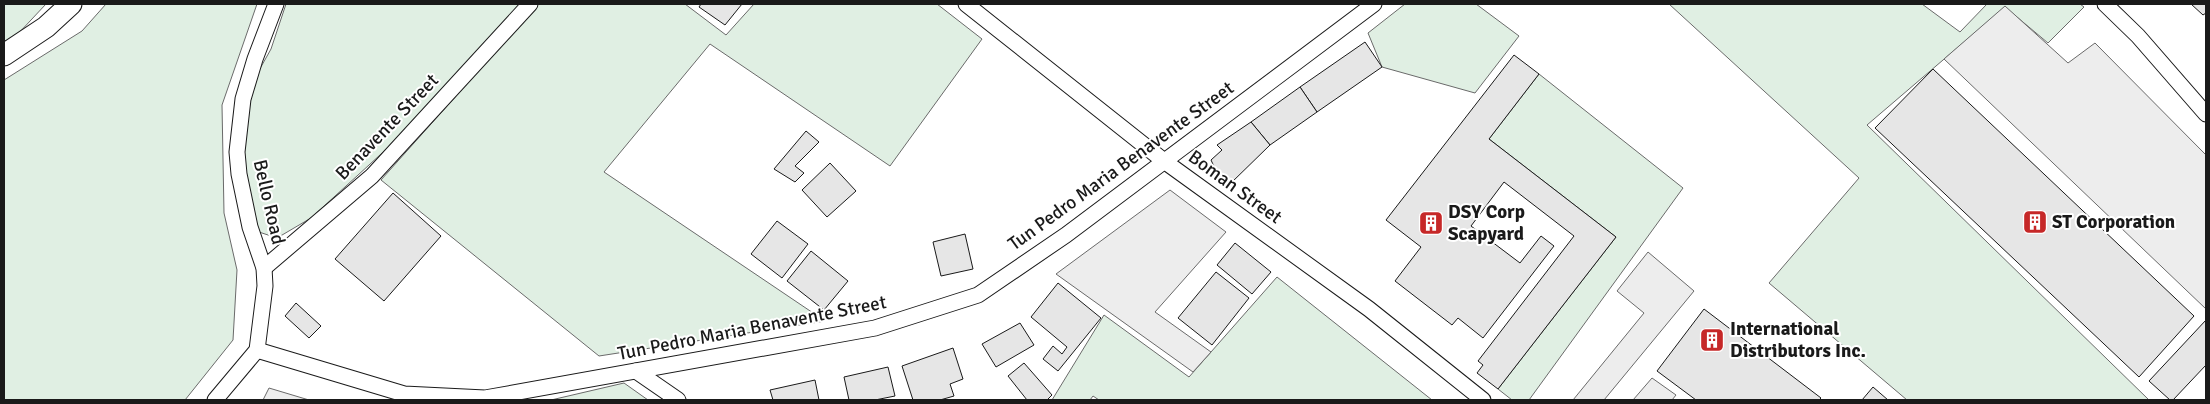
<svg xmlns="http://www.w3.org/2000/svg" width="2210" height="404" font-family="Signika,sans-serif">
<rect width="100%" height="100%" fill="#fff"/>
<g fill="#e0efe3" stroke="#6a6a6a">
<polygon points="4,4 46,4 16,36 4,42"/>
<polygon points="106,4 257,4 222,105 224,213 237,270 233,340 185,400 4,400 4,80 82,31"/>
<polygon points="286,4 521,4 404,133 311,218 277,238 256,231 243,195 243,99 271,49"/>
<polygon points="538,4 685,4 726,35 754,4 937,4 982,39 890,166 710,44 604,172 825,321 599,356 381,180"/>
<polygon points="1405,4 1476,4 1519,36 1475,93 1382,67 1368,33"/>
<polygon points="1669,4 1922,4 1960,32 1987,4 2080,4 2084,7 2048,43 2005,7 1867,125 2149,400 1907,400 1769,283 1859,178"/>
<polygon points="1539,74 1683,188 1529,400 1512,400 1498,389 1616,237 1489,139"/>
<polygon points="1277,277 1432,400 1099,400 1093,396 1090,400 1052,400 1104,315 1189,377"/>
<polygon points="624,383 648,400 551,400"/>
</g>
<g fill="#ededed" stroke="#6a6a6a">
<polygon points="2005,6 2068,63 2095,43 2206,155 2206,309 1944,59"/>
<polygon points="1170,190 1226,232 1155,312 1211,352 1193,372 1056,274"/>
<polygon points="1648,252 1694,291 1604,400 1573,400 1644,313 1617,291"/>
<polygon points="1652,378 1676,395 1672,400 1633,400"/>
<polygon points="269,388 309,400 263,400"/>
</g>
<g fill="#e6e6e6" stroke="#1a1a1a">
<polygon points="701,4 742,4 725,25 699,7"/>
<polygon points="2191,4 2206,4 2206,13 2203,15"/>
<polygon points="1365,42 1382,67 1317,112 1300,87"/>
<polygon points="1514,55 1539,74 1489,139 1616,237 1498,389 1477,373 1483,365 1478,361 1574,236 1504,182 1471,226 1520,263 1541,236 1554,246 1483,338 1458,318 1452,325 1395,281 1421,247 1386,220"/>
<polygon points="1933,69 2194,316 2139,377 1875,128"/>
<polygon points="1300,87 1317,112 1270,145 1251,122"/>
<polygon points="1251,122 1270,145 1230,184 1218,175 1211,160 1222,150 1217,145"/>
<polygon points="806,131 819,142 795,166 804,173 795,182 774,169"/>
<polygon points="830,163 856,191 827,217 802,190"/>
<polygon points="393,193 441,236 384,301 335,259"/>
<polygon points="777,221 808,244 782,278 751,254"/>
<polygon points="965,234 973,269 941,276 933,242"/>
<polygon points="1235,243 1271,272 1252,294 1217,265"/>
<polygon points="811,251 848,281 824,310 787,281"/>
<polygon points="1216,272 1249,298 1212,345 1178,318"/>
<polygon points="1058,283 1101,318 1058,371 1043,359 1053,346 1062,354 1067,347 1031,317"/>
<polygon points="296,303 321,326 309,338 285,316"/>
<polygon points="1704,309 1821,398 1819,400 1696,400 1657,371"/>
<polygon points="2206,320 2206,365 2173,400 2170,400 2149,381"/>
<polygon points="1020,323 1034,345 996,367 982,344"/>
<polygon points="953,348 963,379 950,384 954,396 940,400 913,400 902,366"/>
<polygon points="1024,363 1052,395 1047,400 1027,400 1008,376"/>
<polygon points="888,367 895,396 875,400 849,400 844,377"/>
<polygon points="815,380 819,400 773,400 770,390"/>
<polygon points="1873,387 1888,400 1862,400"/>
</g>
<g fill="none" stroke-linecap="round" stroke-linejoin="round">
<defs>
<g id="street">
<polyline points="966,4 1164,161 1369,309 1483,400"/>
<polyline points="2105,4 2138,36 2206,114"/>
<polyline points="264,268 372,176 530,4"/>
<polyline points="257,350 404,394 485,398 875,328 978,295 1066,235 1374,4"/>
<polyline points="636,371 678,400"/>
<polyline points="215,400 257,350 265,286 264,268 250,227 239,174 237,152 243,99 255,59 276,4"/>
</g>
<polyline id="secondary" points="4,55 46,27 71,4"/>
</defs>
<use href="#street" stroke="#1a1a1a" stroke-width="17"/>
<use href="#secondary" stroke="#1a1a1a" stroke-width="23"/>
<use href="#street" stroke="#fff" stroke-width="15"/>
<use href="#secondary" stroke="#fff" stroke-width="21"/>
</g>
<defs>
<symbol id="building-square" viewBox="-11 -11 22 22"><rect x="-9" y="-9" width="18" height="18" rx="4" fill="#c62828" stroke="#fff"/><path d="M-4-6H4V6H1V3H-1V6H-4ZM-2.5-4.3h1.7v1.8h-1.7ZM.8-4.3h1.7v1.8H.8ZM-2.5-1h1.7V.8h-1.7ZM.8-1h1.7V.8H.8Z" fill="#fff"/></symbol>
</defs>
<g fill-rule="evenodd">
<use href="#building-square" x="2021" y="208" width="28" height="28"/>
<use href="#building-square" x="1417" y="209" width="28" height="28"/>
<use href="#building-square" x="1698" y="326" width="28" height="28"/>
</g>
<g text-anchor="middle" dominant-baseline="central" stroke-width="4" stroke-linejoin="round" paint-order="stroke">
<g font-size="19" fill="#1a1a1a" stroke="#fff">
<text transform="translate(387 127) rotate(-46)">Benavente Street</text>
<text transform="translate(1121 166) rotate(-36)">Tun Pedro Maria Benavente Street</text>
<text transform="translate(1235 187) rotate(36)">Boman Street</text>
<text transform="translate(269 202) rotate(77)">Bello Road</text>
<text transform="translate(752 328) rotate(-11)">Tun Pedro Maria Benavente Street</text>
</g>
<g font-size="19" font-weight="bold" fill="#1a1a1a" stroke="#fff" text-anchor="start">
<text x="1448" y="212">DSY Corp<tspan x="1448" dy="22">Scapyard</tspan></text>
<text x="2052" y="222">ST Corporation</text>
<text x="1730" y="329">International<tspan x="1730" dy="22">Distributors Inc.</tspan></text>
</g>
</g>
<rect width="2210" height="404" fill="none" stroke="#1a1a1a" stroke-width="10"/>
</svg>
